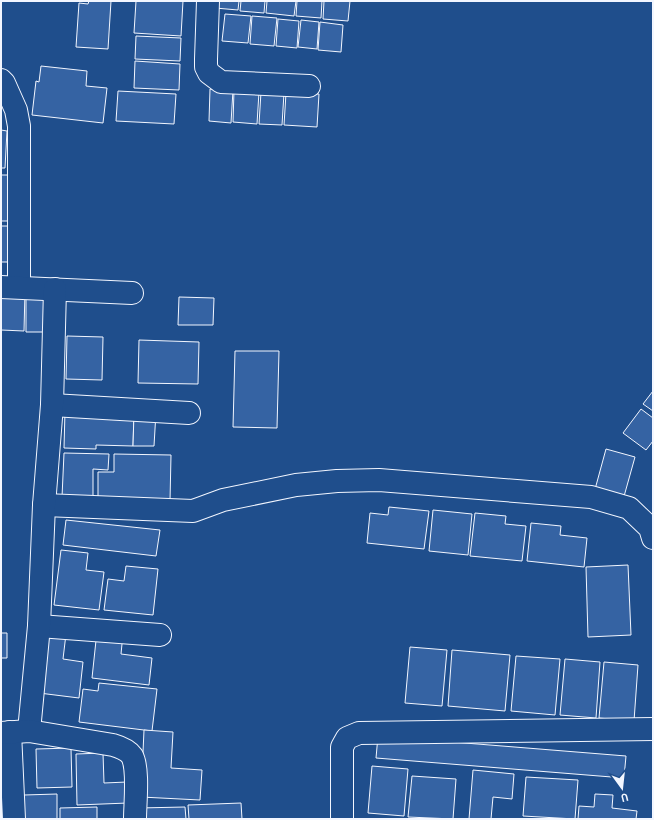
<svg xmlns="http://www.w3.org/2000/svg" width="654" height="820" font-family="'PT Sans',sans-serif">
<rect width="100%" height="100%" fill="#1f4e8c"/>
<g fill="#3563a3" stroke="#f2f6ff">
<polygon points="89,1 111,1 108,49 76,47 79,3 88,4"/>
<polygon points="136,1 183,1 181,36 134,33"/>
<polygon points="215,1 239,1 238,10 215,8"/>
<polygon points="241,1 265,1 264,13 240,11"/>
<polygon points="267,1 296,1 294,16 266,13"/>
<polygon points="297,1 322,1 321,18 296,16"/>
<polygon points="324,1 350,1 348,21 323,19"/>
<polygon points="225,14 251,16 248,43 222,41"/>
<polygon points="252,16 277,18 274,46 250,44"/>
<polygon points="278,19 299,21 297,48 276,46"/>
<polygon points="301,20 319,22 317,49 298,47"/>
<polygon points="320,22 343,25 341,52 318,50"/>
<polygon points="136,36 181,38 180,61 135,59"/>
<polygon points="135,61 180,64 179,90 134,88"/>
<polygon points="41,66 87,71 86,86 107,88 103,123 32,115 36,81 39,82"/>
<polygon points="210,89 233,90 231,123 209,121"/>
<polygon points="234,90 259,92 257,124 233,122"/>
<polygon points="118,91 176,94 174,124 116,121"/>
<polygon points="261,92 284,93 282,125 259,124"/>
<polygon points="286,93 319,94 317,127 284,125"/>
<polygon points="1,130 7,131 5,168 1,168"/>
<polygon points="1,175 9,175 15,221 1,221"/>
<polygon points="1,226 16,226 14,262 1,262"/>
<polygon points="1,291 25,291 24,331 1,330"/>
<polygon points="26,291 54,292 47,332 26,332"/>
<polygon points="179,297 214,298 213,325 178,325"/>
<polygon points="67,336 103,337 102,380 66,379"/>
<polygon points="139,340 199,342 198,384 138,383"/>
<polygon points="235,351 279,351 277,428 233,427"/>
<polygon points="653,391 653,411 643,404"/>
<polygon points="641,409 653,418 653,441 646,450 623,433"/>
<polygon points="65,411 134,412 133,446 96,445 96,449 64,448"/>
<polygon points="134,412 156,412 154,446 133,446"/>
<polygon points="606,449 635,457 623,500 594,493"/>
<polygon points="64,453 109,454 108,470 93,469 93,498 62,497"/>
<polygon points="114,454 171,455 170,501 98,500 98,472 114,472"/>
<polygon points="389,507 429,511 424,549 367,543 370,513 388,515"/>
<polygon points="433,510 472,514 468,555 429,551"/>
<polygon points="475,513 506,516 505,524 526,526 522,561 470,556"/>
<polygon points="66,520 160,530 156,556 63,545"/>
<polygon points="531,523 561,526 560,535 587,538 584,567 527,561"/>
<polygon points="61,550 88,553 86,570 104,572 99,610 54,605"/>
<polygon points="628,565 631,635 588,637 586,567"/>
<polygon points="126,566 158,569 153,615 104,610 108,579 124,581"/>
<polygon points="1,626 1,633 7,633 7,658 1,658 1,674"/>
<polygon points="97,631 123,634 121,654 152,658 149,685 92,678"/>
<polygon points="46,632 66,634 63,659 83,662 79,698 39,693"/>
<polygon points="410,647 447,650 442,706 405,703"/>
<polygon points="452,650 510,655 505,711 448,706"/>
<polygon points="516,656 560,659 555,715 511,711"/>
<polygon points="565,659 600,662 596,718 560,715"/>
<polygon points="604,662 638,665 634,721 599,718"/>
<polygon points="99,683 157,689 152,731 79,722 83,689 98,691"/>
<polygon points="144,730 173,732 171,768 202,770 200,800 141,797"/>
<polygon points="378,736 626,756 624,778 376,758"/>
<polygon points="71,748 72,787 37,788 36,749"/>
<polygon points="103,753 104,783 127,782 128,803 77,805 76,754"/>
<polygon points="372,766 408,769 404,816 368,813"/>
<polygon points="473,770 514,774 512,799 493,797 491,819 469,819"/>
<polygon points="412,776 456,779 453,819 408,817"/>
<polygon points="526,777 578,780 575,819 523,816"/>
<polygon points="57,794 57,819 24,819 24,795"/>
<polygon points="595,794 613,795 612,808 637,811 636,819 578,819 579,806 594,807"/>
<polygon points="241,803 242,819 189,819 188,805"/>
<polygon points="97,807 97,819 60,819 60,808"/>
<polygon points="185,807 186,819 139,819 138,808"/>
</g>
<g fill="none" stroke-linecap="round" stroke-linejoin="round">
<defs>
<g id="street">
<polyline points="208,1 206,59 206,67 209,73 221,82 309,86"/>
<polyline points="1,80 4,83 16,110 19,126 19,287"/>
<polyline points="1,287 132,293"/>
<polyline points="52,405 189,413"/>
<polyline points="44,505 193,511 223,500 296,485 337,481 379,480 591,497 629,508 650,528 653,538"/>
<polyline points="39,626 160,635"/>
<polyline points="29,731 39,626 44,505 52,405 55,289"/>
<polyline points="10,732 14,819"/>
<path d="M1 733 29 731 113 745C120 747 128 750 132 756 139 769 135 804 135 819"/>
<polyline points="342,819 342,747 347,738 359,733 653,729"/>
</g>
</defs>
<use href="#street" stroke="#f2f6ff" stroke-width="24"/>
<use href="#street" stroke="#1f4e8c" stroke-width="22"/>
</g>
<rect width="654" height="820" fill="none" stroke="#f2f6ff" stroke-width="4"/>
<g transform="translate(622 788) rotate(165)" stroke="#1f4e8c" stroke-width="3" paint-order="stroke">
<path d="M0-3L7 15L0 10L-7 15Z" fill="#f2f6ff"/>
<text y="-6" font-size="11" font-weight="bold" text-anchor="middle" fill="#f2f6ff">U</text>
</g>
</svg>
